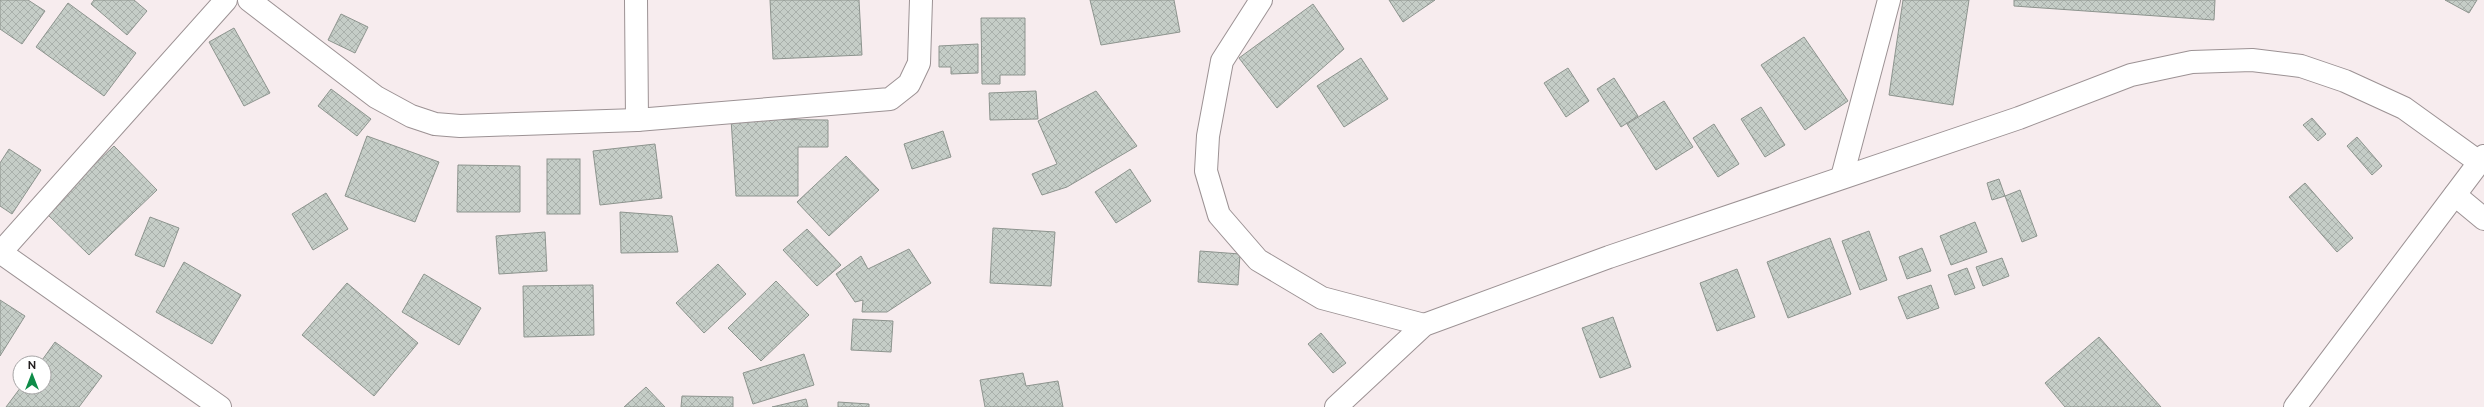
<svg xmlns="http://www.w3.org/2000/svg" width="2484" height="407" font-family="Raleway,sans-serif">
<defs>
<pattern id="building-cross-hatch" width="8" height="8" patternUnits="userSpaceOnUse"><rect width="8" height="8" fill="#c5cdc7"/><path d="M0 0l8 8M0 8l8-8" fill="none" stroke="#a9b0ab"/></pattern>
</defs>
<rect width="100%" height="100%" fill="#f7ecee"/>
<g fill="url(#building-cross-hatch)" stroke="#8d948e">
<polygon points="0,0 28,0 45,11 22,44 0,29"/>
<polygon points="94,0 134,0 147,11 127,35 91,4"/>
<polygon points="770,0 859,0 862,55 773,59"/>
<polygon points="1090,0 1174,0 1180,32 1101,45"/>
<polygon points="1389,0 1435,0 1403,22"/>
<polygon points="1903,0 1969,0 1953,105 1889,95"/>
<polygon points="2014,0 2215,0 2214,20 2014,6"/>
<polygon points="2445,0 2477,0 2469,13"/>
<polygon points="68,3 136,53 104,96 36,47"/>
<polygon points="1313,4 1344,49 1277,108 1239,58"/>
<polygon points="341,14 368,27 355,53 328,40"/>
<polygon points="981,18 1025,18 1025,75 1000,75 1000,84 982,84"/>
<polygon points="234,28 270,93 244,106 209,42"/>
<polygon points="1804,37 1848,101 1805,130 1761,65"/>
<polygon points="978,44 978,73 951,74 951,67 939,67 939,46"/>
<polygon points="1361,58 1388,99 1344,127 1317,86"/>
<polygon points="1568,68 1589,101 1566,117 1544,83"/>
<polygon points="1614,78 1638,116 1621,127 1597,89"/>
<polygon points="331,89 371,119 357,136 318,106"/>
<polygon points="1036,91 1038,119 990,120 989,93"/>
<polygon points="1096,91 1137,146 1067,187 1042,195 1032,174 1057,164 1038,121"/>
<polygon points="1664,101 1693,147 1656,170 1627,124"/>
<polygon points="1761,107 1785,145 1765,157 1741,119"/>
<polygon points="2312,118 2326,134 2318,141 2303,125"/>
<polygon points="731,119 828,120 828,147 798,147 798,196 736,196"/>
<polygon points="1714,124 1739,164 1718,177 1693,138"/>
<polygon points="943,131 951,157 912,169 904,144"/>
<polygon points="367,136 439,162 415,222 345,196"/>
<polygon points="2357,137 2382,166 2372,175 2347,146"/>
<polygon points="655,144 662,198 600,205 593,151"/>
<polygon points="114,146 157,190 89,255 45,212"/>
<polygon points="9,149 41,170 12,214 0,206 0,163"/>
<polygon points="846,156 879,190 829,236 797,202"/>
<rect x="547" y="159" width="33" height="55"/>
<polygon points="458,165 520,166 520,212 457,212"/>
<polygon points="1130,169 1151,201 1116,223 1095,192"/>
<polygon points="1999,179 2005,196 1992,200 1987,183"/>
<polygon points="2305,183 2353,238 2337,252 2289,197"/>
<polygon points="2020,190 2037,236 2022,242 2005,196"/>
<polygon points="326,193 348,229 313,250 292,214"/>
<polygon points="620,212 672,216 678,252 621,253"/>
<polygon points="150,217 179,228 164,267 135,255"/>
<polygon points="1975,222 1987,252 1951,265 1940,236"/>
<polygon points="993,228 1055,232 1051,286 990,283"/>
<polygon points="807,229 841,265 817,286 783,250"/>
<polygon points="1869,231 1887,280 1860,290 1842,241"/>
<polygon points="545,232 547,271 499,274 496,236"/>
<polygon points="1830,238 1851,294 1788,318 1767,262"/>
<polygon points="1922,248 1931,271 1907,279 1899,257"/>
<polygon points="909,249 931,283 887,312 862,312 863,300 855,302 836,274 861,256 868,269"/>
<polygon points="1200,251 1240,254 1238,285 1198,282"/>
<polygon points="2002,258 2009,276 1983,286 1976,267"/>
<polygon points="184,262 241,295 212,344 156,312"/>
<polygon points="718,264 746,294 704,333 676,303"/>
<polygon points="1967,268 1975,288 1955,295 1948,275"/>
<polygon points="1737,269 1755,317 1717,331 1700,283"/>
<polygon points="424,274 481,308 459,345 402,312"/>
<polygon points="776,281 809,315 761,361 728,328"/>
<polygon points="347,283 418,343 374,396 302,335"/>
<polygon points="593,285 594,335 524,337 523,286"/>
<polygon points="1931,285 1939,308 1907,319 1898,297"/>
<polygon points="0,300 25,316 0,356"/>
<polygon points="1613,317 1631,367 1600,378 1582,328"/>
<polygon points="853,319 893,321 891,352 851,350"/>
<polygon points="1321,333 1346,363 1333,373 1308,344"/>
<polygon points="2099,337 2161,407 2065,407 2045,383"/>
<polygon points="55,342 102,376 79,407 6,407 21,387 44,387 44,363 40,363"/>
<polygon points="804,354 814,385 753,404 743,373"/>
<polygon points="1023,373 1026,386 1058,381 1063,407 985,407 980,380"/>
<polygon points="646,387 665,407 624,407"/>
<polygon points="682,396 733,397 733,407 681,407"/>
<polygon points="806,399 808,407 772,407"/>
<polygon points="838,402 869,404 869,407 838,407"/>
</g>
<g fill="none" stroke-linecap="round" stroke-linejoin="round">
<defs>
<polyline id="lane" points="2455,195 2484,219"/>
<g id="street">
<polyline points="249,0 376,97 411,116 435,124 460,126 637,120 890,99 909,84 919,63 921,0"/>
<polyline points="636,0 637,120"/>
<polyline points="1261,0 1222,61 1208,136 1206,171 1219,215 1258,260 1322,298 1424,325"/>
<polyline points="1842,177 1889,0"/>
<polyline points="0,252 220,407"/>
<polyline points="0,253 226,0"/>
<polyline points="1336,407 1424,325 1609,257 2019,118 2131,75 2192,62 2252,60 2301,66 2345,81 2404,108 2479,162"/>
<polyline points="2295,407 2484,156"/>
</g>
</defs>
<use href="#lane" stroke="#9c9294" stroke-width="24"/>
<use href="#street" stroke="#9c9294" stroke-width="24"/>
<use href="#lane" stroke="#fff" stroke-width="22"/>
<use href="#street" stroke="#fff" stroke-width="22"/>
</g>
<g transform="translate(32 375)"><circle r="19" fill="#ffffff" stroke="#a7a5a6"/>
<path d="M0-3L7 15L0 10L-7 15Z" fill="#0e8c48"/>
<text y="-6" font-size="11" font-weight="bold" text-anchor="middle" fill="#231f20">N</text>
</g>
</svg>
